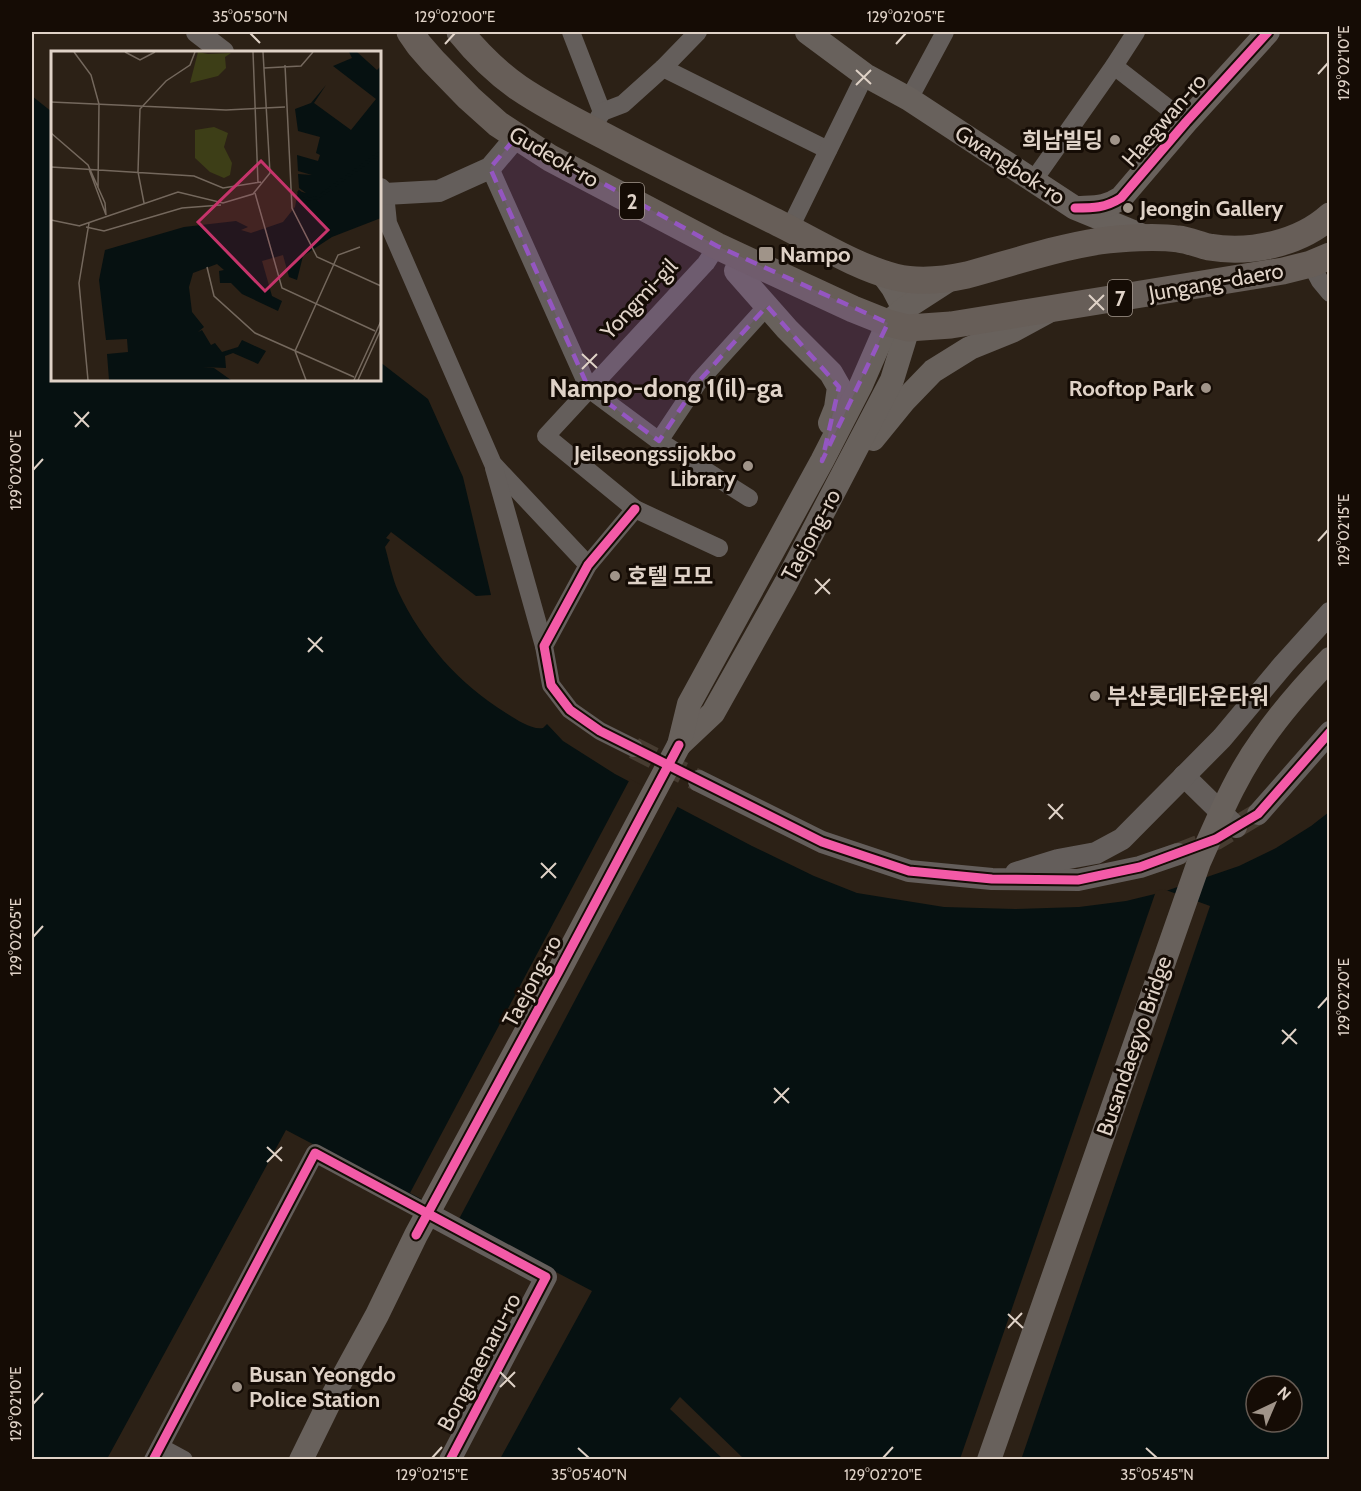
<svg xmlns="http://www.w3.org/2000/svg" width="1361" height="1491" font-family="Cabin,'Noto Sans KR',sans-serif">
<rect width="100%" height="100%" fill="#2c2116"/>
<path fill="#061111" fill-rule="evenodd" d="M32 96 52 112V380H380V362L428 399 463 477 491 595 476 596 391 532 386 538 390 540 385 547C389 561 392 577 398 591 422 642 458 683 506 713 516 719 531 730 543 728L547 724 563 741 615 774 752 846 814 876 857 893 944 907 1015 909 1079 907 1126 901 1163 892 1239 866 1276 848 1311 826 1329 812V1459H500L592 1291 286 1130 107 1459H32ZM1256 1386H1292V1422H1256Z"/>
<g fill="#2c2116">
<polygon points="630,779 679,804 459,1219 410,1193"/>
<polygon points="1163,889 1210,906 1021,1460 960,1459 1156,891"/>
<polygon points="680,1397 744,1459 723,1459 670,1409"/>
</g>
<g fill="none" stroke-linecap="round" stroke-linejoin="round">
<g stroke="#473c31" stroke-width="22" stroke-dasharray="22 11" stroke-linecap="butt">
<polyline points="634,748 699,781"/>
<polyline points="1178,854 1216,839 1258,814"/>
</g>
<g stroke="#645e5b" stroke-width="18">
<polyline points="571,32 602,112 596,122"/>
<polyline points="1114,66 1186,122"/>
<polyline points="663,68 828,150"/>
<polyline points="909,99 945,32"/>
<polyline points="602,112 623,104 663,68 698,32"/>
<polyline points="490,168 589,389 659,441 749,498"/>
<polyline points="1033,181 1114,66 1136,32"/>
<polyline points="385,194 388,223 493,464 588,565"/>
<polyline points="790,228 865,75"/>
<polyline points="717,246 706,263 546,436 635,509 719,548"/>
<polyline points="1311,264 1320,281 1330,293"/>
<polyline points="659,441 699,381 767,306"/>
<polyline points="494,468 544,646"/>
<polyline points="634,748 600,731 570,710 551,685 544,646 588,565 635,509"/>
<polyline points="160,1447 184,1460"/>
<polyline points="153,1460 315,1153 425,1212"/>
</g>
<g stroke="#645e5b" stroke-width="22">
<polyline points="197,32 223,52"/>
<polyline points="380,189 385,194 439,191 490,168 517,136"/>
<polyline points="1184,776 1236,827"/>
<polyline points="699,781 822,842 909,871 992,879 1078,880 1140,867 1178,854"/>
<polyline points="1258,814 1330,732"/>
<polyline points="1016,873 1058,860 1096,853 1122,839 1222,738 1284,664 1330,613"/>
<polyline points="425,1212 546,1277 450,1460"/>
</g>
<g stroke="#68615c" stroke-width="24">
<polyline points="807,32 865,75 909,99 1075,208 1148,238"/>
<path d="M1078 208C1096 207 1106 208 1121 198L1186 122 1268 32"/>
<polyline points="736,271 787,329 831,373 839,387 836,408 830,423"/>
<polyline points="873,439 904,401 933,371 970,348 1012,331 1047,312"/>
<polyline points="679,745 713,713 786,583 892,380 908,328 904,309 893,288 882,273"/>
<polyline points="301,1460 330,1401 377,1315 416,1235 559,971 679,745 689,704 822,461 861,385 888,323 904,309 952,278"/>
<path d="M989 1460 1199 862C1218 820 1235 777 1262 740 1282 711 1305 685 1330 659"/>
</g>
<g stroke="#675e58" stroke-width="27">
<polyline points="410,32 419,45 433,61 469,98 498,124 550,158 717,246 853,309 888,323 908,328 951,325 1283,271 1311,264 1330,256"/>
<path d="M460 32C477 53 496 72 519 88 547 107 579 123 610 139 663 167 718 193 772 220 812 239 853 266 895 277 919 283 944 280 967 275 1011 263 1055 248 1100 241 1121 238 1157 236 1178 239 1189 240 1199 245 1209 247 1249 254 1299 244 1330 216"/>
</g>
<defs>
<g id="cycleway">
<path d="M1075 208C1094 208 1105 208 1121 198L1186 122 1268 32"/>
<polyline points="635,509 588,565 544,646 551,685 570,710 600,731 822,842 909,871 992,879 1078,880 1140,867 1216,839 1236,827 1258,814 1330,732"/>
<polyline points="416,1235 559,971 679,745"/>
<polyline points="153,1460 315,1153 546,1277 450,1460"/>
</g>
</defs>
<use href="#cycleway" stroke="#150c05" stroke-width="13"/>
<use href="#cycleway" stroke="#f35aa7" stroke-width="9"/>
</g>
<path fill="#9456c1" fill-opacity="0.2" stroke="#9456c1" stroke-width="4.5" stroke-dasharray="12 8" stroke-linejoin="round" d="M517 136 717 246 888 323 822 461 839 387 767 306 699 381 659 441 589 389 490 168Z"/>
<path fill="none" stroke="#dfd2c7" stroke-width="2" d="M250 33 260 43M445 44 455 33M896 44 906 33M856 70 871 84M1318 74 1328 63M856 85 871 70M1089 295 1104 310M1089 310 1104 295M582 354 597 368M582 369 597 354M74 412 89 427M75 427 89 412M33 470 43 459M1318 541 1328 530M815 579 830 594M815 594 830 579M308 638 323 652M308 652 322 637M1048 804 1063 819M1049 819 1063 804M541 863 556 878M541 878 556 863M33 937 43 926M1318 1008 1328 997M1282 1030 1297 1044M1282 1044 1296 1029M774 1088 789 1103M774 1103 789 1088M267 1147 282 1161M267 1162 282 1147M1008 1314 1023 1328M1008 1328 1022 1313M500 1372 515 1387M500 1387 515 1372M33 1404 43 1393M578 1448 589 1458M1146 1448 1157 1458M432 1458 442 1447M883 1458 893 1447"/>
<g fill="#a09489" stroke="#150c05" stroke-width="2">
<circle cx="1115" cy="140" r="6"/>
<circle cx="1128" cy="208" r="6"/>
<rect x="758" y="246" width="16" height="16" rx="3"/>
<circle cx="1206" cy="388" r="6"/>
<circle cx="748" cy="466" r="6"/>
<circle cx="615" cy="576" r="6"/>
<circle cx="1095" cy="696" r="6"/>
<circle cx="237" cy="1387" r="6"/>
</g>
<g text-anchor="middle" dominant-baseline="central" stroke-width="6" stroke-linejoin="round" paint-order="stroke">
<g fill="#150c05" stroke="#a2978d" stroke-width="1.5">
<rect x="620" y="183" width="24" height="36" rx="4.5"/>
<rect x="1108" y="280" width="24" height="36" rx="4.5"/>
</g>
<g font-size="21" font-weight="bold" fill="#dfd2c7">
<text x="632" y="201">2</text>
<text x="1120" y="298">7</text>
</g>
<g font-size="22" fill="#dfd2c7" stroke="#150c05">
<text transform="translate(1164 120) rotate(-49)">Haegwan-ro</text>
<text transform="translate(554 157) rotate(30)">Gudeok-ro</text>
<text transform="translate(1010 165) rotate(33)">Gwangbok-ro</text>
<text transform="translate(1216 282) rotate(-10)">Jungang-daero</text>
<text transform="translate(639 299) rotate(-47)">Yongmi-gil</text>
<text transform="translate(811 535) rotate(-62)">Taejong-ro</text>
<text transform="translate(532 981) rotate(-62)">Taejong-ro</text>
<text transform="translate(1134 1046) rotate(-71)">Busandaegyo Bridge</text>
<text transform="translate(479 1362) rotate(-62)">Bongnaenaru-ro</text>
</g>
<g font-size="22" font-weight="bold" fill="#dfd2c7" stroke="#150c05" text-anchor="start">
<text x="1103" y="140" text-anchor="end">희남빌딩</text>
<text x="1140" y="208">Jeongin Gallery</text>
<text x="780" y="254">Nampo</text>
<text x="1194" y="388" text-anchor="end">Rooftop Park</text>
<text x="736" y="453" text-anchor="end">Jeilseongssijokbo<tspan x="736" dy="25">Library</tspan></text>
<text x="627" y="576">호텔 모모</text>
<text x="1107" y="696">부산롯데타운타워</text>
<text x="249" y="1374">Busan Yeongdo<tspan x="249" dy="25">Police Station</tspan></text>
</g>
<g font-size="26" font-weight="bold" fill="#dfd2c7" stroke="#150c05">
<text x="666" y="388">Nampo-dong 1(il)-ga</text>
</g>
</g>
<g transform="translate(51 51)">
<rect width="330" height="330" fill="#2c2116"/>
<path d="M147 1 157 3 180 2 174 6 175 17 167 25 139 32ZM163 76 177 82 173 96 181 112 179 124 173 127 159 121 144 107V79Z" fill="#3d3e17"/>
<path d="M298 1H306L326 19 330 15V167L281 186 252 205 246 229 238 226 232 204 211 210 221 245 231 250 227 260 191 243 180 232H169L168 220 173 219 166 213 142 222 138 236 141 261 153 276 147 281 151 279 160 294 164 292 171 301 187 296 191 289 215 300 207 313 182 302 174 305 175 317 151 316 163 317 180 329H58L56 303 77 301 76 288 55 289 48 229 54 199 133 176 185 170 197 176 190 179 200 182 232 171 244 156 247 140 255 142 248 137 247 123 261 124 247 120 246 104 267 110 269 104 265 102 269 86 247 80 244 58 260 52 275 34 263 52 300 79 325 48 282 15 301 7Z" fill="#061111"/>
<path fill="none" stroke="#061111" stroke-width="3" d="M247 140 257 148 266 147 330 101"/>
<path fill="none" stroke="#74685d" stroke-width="1.5" d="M23 1 40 24 48 53 47 137M74 1 89 9 104 1M202 1 207 132M234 14 241 157 266 206 330 235M213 17 250 15 262 1M0 51 175 59 234 56M0 82 37 114 54 152 55 164M0 116 143 125 172 137 210 131M38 118 55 164M204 142 231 237 324 280M93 152 87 121 89 58 115 30 139 14 144 1M0 169 29 175M28 175 127 141 172 152 202 143 219 122 212 1M35 176 53 180 131 157 170 154M156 216 163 245 204 282 303 326M37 329 28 232 38 172M255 329 244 300 287 204 309 196M303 329 330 270M307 329 330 278"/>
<path fill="#c6346b" fill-opacity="0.15" stroke="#c6346b" stroke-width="3" d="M210 110 277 179 214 240 147 171Z"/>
<rect width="330" height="330" fill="none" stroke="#dfd2c7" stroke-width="3"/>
</g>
<rect width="1361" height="1491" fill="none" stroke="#150c05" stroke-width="66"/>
<g transform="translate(1274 1404) rotate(44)"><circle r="28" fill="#150c05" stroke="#665b53" stroke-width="1.5"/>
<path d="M0-4.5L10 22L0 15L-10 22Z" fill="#a09489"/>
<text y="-9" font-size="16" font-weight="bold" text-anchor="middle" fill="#dfd2c7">N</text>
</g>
<rect x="33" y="33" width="1295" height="1425" fill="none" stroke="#dfd2c7" stroke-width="2"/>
<g font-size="15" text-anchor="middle" fill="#dfd2c7">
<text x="250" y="22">35°05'50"N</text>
<text x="455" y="22">129°02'00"E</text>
<text x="906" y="22">129°02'05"E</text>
<text transform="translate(1344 63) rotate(-90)" y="5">129°02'10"E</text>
<text transform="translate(16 470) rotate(-90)" y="5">129°02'00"E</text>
<text transform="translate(1344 530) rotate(-90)" y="5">129°02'15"E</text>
<text transform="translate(16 937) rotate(-90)" y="5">129°02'05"E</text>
<text transform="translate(1344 997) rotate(-90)" y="5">129°02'20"E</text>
<text transform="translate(16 1404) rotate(-90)" y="5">129°02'10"E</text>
<text x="432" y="1480">129°02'15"E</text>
<text x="589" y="1480">35°05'40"N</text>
<text x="883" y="1480">129°02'20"E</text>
<text x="1157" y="1480">35°05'45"N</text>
</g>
</svg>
